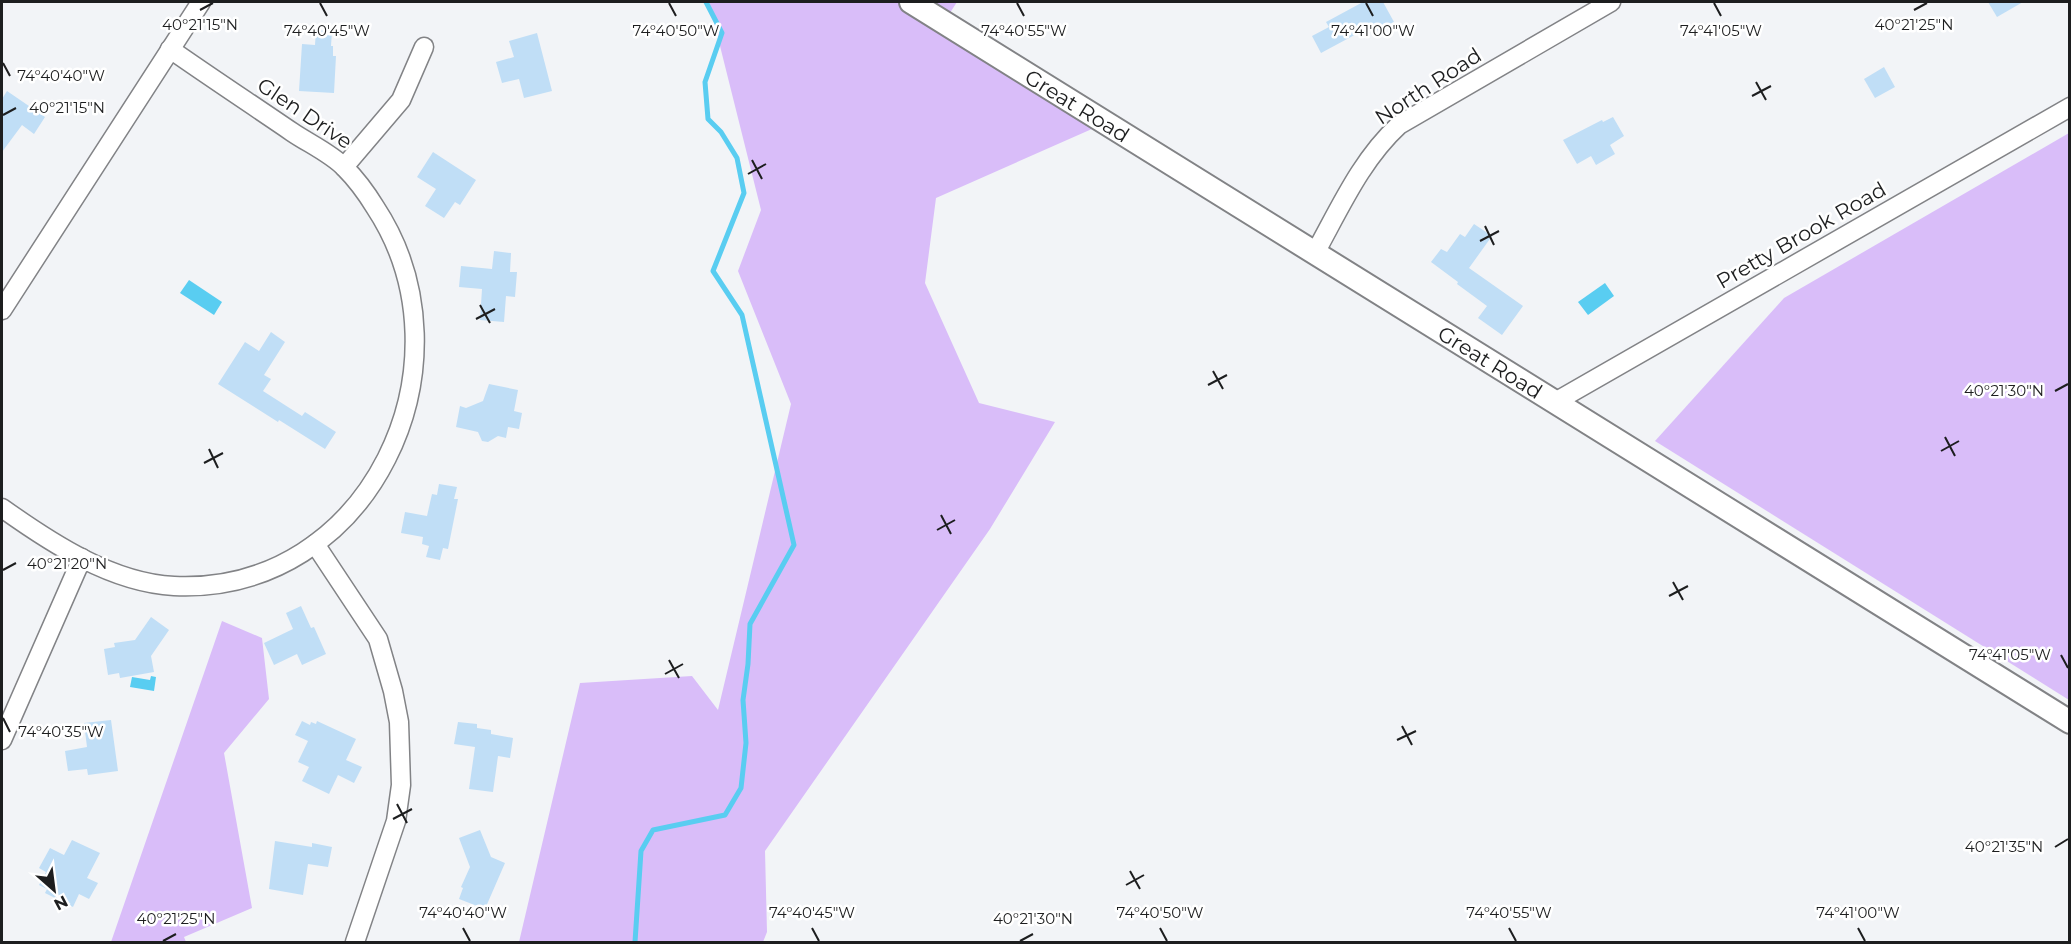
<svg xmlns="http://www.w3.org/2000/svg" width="2071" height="944" font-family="Montserrat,sans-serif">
<rect width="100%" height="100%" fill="#f2f4f7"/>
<g fill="#d9bdf9">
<polygon points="709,2 957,2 946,19 1110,121 936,198 925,283 979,403 1055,422 990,529 765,851 767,932 763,942 519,942 580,683 692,676 718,710 791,404 738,271 761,210"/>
<polygon points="2069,133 2069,700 1655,441 1784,298"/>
<polygon points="222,621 262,638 269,699 224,753 252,908 184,937 186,942 111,942"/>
</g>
<g fill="#59cdf1">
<polygon points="189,280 222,302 214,315 180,293"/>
<polygon points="1605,283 1614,296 1588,315 1578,302"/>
<polygon points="151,676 156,677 154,691 130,687 132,677 150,680"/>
</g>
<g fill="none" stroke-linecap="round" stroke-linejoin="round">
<polyline stroke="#59cdf1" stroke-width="5" points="635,942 641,851 653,830 725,815 741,788 746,743 743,700 748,664 750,624 794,545 742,315 713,271 744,193 737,158 721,132 708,119 705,82 722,33 706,2"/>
</g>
<g fill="#c0def6">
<polygon points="1363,2 1383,2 1394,22 1378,31 1375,24 1321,53 1312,36 1329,27 1326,22"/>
<polygon points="1988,2 2023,2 1997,17"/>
<polygon points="316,30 332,31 331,46 333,46 333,56 336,56 334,93 299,91 302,44 315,45"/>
<polygon points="537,33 552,91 524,98 519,79 502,83 496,62 514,57 509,41"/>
<polygon points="1884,67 1895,87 1875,98 1864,79"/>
<polygon points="7,91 45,117 34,134 22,125 2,152 2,99"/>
<polygon points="1613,117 1624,136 1610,145 1615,154 1596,165 1591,156 1577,164 1563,140 1602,120 1603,122"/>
<polygon points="433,152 476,180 460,205 455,202 444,218 425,206 436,189 417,177"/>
<polygon points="1474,224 1492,236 1469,268 1523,306 1502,335 1478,318 1487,306 1457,284 1458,282 1431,262 1441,249 1447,252 1460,234 1465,237"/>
<polygon points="494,251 511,253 510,272 517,272 515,297 506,296 504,322 480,320 482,289 459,287 461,266 492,269"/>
<polygon points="271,332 285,342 264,375 271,379 263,391 302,416 305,412 336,432 325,449 279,420 278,422 218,384 245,342 259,351"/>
<polygon points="489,384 518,390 514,411 522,413 519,429 508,427 506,438 498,436 488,442 482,441 478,432 456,427 460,406 466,408 483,401"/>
<polygon points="439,484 457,487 454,499 458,499 448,549 443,548 440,560 426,557 429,546 422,544 423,537 401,533 405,512 427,516 432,494 437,495"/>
<polygon points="301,606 311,628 314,627 326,654 302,665 297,654 274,665 264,643 293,629 286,613"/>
<polygon points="151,617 169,630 151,656 154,672 120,678 119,673 108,675 104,649 115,647 114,643 135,640"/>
<polygon points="111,720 118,771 88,775 87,769 68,771 65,751 87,747 84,723"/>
<polygon points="302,721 310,725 311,722 316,724 317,721 356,739 346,760 362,767 354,783 338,775 329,794 302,781 309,767 298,762 308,741 295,735"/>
<polygon points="458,722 477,724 477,728 491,730 491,734 513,738 510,758 498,756 493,792 469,789 475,747 454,744"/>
<polygon points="480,830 491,857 505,863 485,909 459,899 463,888 461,887 470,867 459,838"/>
<polygon points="72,840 100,853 87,878 98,883 89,899 79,894 73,907 45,893 47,889 39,885 46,872 39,868 50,848 64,855"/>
<polygon points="275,841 312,847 312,843 332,847 328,867 308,864 303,895 269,889"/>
</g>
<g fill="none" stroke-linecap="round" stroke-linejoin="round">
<defs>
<g id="minor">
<polyline points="344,167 401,100 424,47"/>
<path d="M1315 253C1340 208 1361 160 1399 125L1611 2"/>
<polyline points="2,310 201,2"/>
<polyline points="1555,402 2070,107"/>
<path d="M2 508C51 543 112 583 174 586 370 595 478 363 375 207 367 194 356 179 345 168 332 154 308 143 292 132 251 104 210 77 170 49"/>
<polyline points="315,544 378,639 393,691 399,722 401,785 396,821 355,942"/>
<polyline points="2,740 82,558"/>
</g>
<g id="tertiary">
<path id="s1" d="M911 2 2070 722"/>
</g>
</defs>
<use href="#minor" stroke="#828386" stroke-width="21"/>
<use href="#tertiary" stroke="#828386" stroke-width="26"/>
<use href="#minor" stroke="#fff" stroke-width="18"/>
<use href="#tertiary" stroke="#fff" stroke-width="22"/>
</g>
<path fill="none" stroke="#1d1e1f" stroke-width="2" d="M320 3 327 16M669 3 676 16M1017 3 1024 16M1366 3 1373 16M1714 3 1721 16M200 10 213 3M1914 10 1927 3M3 63 10 76M1756 82 1766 100M1752 96 1771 86M3 115 16 108M752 160 762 179M748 174 766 164M1485 226 1494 245M1480 241 1499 231M480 305 490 323M476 319 495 309M1213 371 1223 389M1208 385 1227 375M2055 391 2068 384M1945 437 1955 456M209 449 218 468M1941 451 1959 441M204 463 223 453M941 515 951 534M937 530 955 520M3 570 16 563M1673 582 1683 600M1669 596 1688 586M2061 655 2068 668M669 660 679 678M665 674 683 664M3 718 10 732M1402 726 1412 745M1397 740 1416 731M397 804 407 823M393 819 412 809M2055 847 2068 839M1130 871 1140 889M1126 885 1144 875M463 928 470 941M812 928 819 941M1160 928 1167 941M1509 928 1516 941M1858 928 1865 941M163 941 176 934M1020 941 1033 934"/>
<g text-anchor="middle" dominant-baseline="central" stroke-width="5" stroke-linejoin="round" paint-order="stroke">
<g font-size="21" fill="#1d1e1f" stroke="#fff">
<text transform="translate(1428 86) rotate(-33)">North Road</text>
<text stroke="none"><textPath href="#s1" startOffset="196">Great Road</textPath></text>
<text transform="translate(305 113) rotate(34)">Glen Drive</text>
<text transform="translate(1801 235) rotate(-30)">Pretty Brook Road</text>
<text stroke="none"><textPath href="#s1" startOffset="682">Great Road</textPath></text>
</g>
</g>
<g font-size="15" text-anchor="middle" fill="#1d1e1f" stroke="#fff" stroke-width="5" stroke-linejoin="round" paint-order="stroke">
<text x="200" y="30">40°21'15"N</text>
<text x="1914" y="30">40°21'25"N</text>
<text x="327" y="36">74°40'45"W</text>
<text x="676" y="36">74°40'50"W</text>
<text x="1024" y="36">74°40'55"W</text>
<text x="1373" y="36">74°41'00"W</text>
<text x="1721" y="36">74°41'05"W</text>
<text x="61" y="81">74°40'40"W</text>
<text x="67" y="113">40°21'15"N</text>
<text x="2004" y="396">40°21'30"N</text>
<text x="67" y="569">40°21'20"N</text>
<text x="2010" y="660">74°41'05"W</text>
<text x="61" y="737">74°40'35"W</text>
<text x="2004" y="852">40°21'35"N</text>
<text x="463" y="918">74°40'40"W</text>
<text x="812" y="918">74°40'45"W</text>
<text x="1160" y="918">74°40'50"W</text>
<text x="1509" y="918">74°40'55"W</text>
<text x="1858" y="918">74°41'00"W</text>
<text x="176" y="924">40°21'25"N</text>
<text x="1033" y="924">40°21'30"N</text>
</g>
<rect width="2071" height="944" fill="none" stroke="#1d1e1f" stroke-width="6"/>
<g transform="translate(54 890) rotate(152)" stroke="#ffffff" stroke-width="4.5" paint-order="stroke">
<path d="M0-4.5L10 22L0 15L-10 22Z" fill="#1d1e1f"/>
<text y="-9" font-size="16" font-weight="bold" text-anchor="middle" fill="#1d1e1f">N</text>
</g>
</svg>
